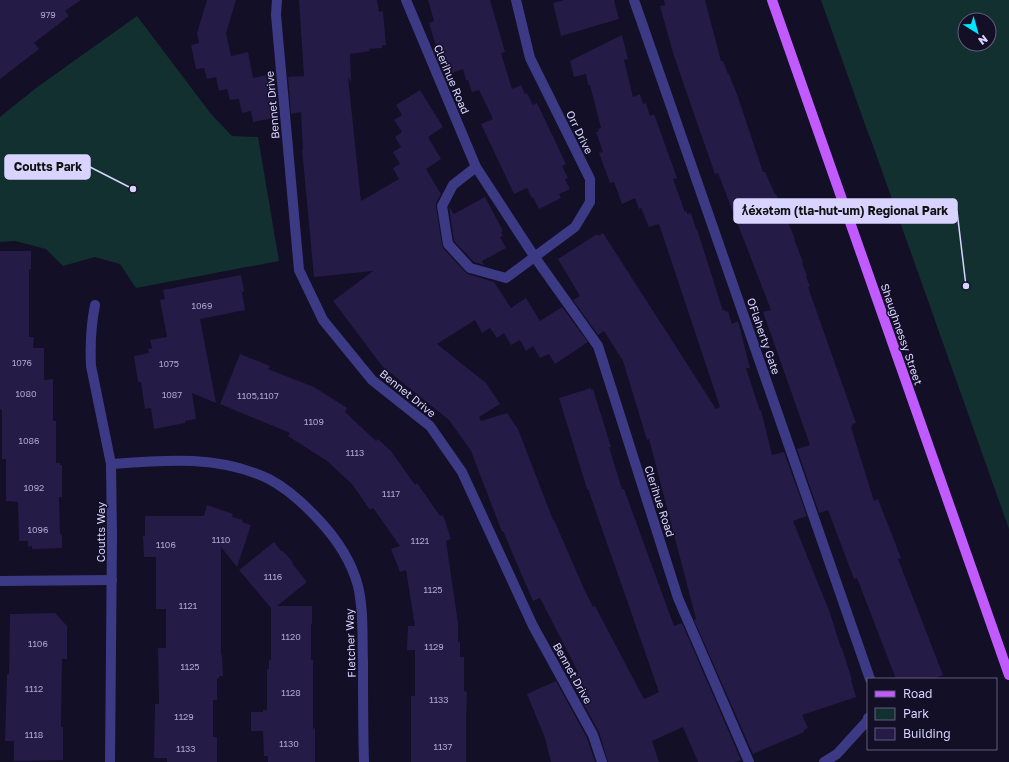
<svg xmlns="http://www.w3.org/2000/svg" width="1009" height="762" font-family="'Golos Text',sans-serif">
<rect width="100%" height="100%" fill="#130f26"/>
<g fill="#12302f" fill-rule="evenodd">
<path d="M821 0H1009V529L871 140 867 130ZM965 20H989V44H965Z"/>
<polygon points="137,16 211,114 232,136 258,137 279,261 136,288 120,264 95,257 63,266 46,249 15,241 0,242 0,117 36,88"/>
</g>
<g fill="#241b47">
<polygon points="0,0 81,0 65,11 69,16 34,43 39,49 0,79"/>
<polygon points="207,0 236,0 226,33 231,56 248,52 253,78 272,74 272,78 275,78 279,117 253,122 251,111 242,113 239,99 230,100 227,89 219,91 216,77 207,79 204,68 196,69 191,45 199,43 197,33"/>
<polygon points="299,0 377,0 379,12 383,11 386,45 382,45 382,48 369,49 370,51 350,54 351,82 348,77 361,201 399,179 393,168 400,164 393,152 401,147 395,137 402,132 394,120 402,115 396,105 420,90 443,127 428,137 441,159 426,169 441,194 436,203 436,207 442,245 443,248 466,273 468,274 494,282 511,308 526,298 540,321 562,307 588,342 555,364 549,354 540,358 533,346 526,351 520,340 511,345 504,333 497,338 490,328 482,333 475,320 437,344 486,383 500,404 479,417 481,421 507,413 518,429 553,520 554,520 585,591 593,607 595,606 644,699 659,692 588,489 587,489 559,398 591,388 591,390 593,389 611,447 609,447 622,489 624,489 674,626 682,623 741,760 735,762 698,762 683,727 652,741 659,762 608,762 599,732 568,676 578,672 540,598 533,601 503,531 502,532 471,451 449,420 382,366 333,301 373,271 314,277 302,149 303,149 301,112 291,114 288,77 304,76"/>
<polygon points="428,0 490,0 505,52 501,53 512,89 521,85 525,94 527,93 533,105 537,103 566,164 562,166 568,178 565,179 570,189 559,194 561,198 539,209 533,197 532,198 527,188 514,194 481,124 493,119 479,90 472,92 468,80 466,80 463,69 452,73 451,70 449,71 443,52 438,53 429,23 434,21"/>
<polygon points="564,0 614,0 619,19 561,36 553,3"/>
<polygon points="664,0 705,0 721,61 723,61 728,74 729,74 738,97 763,172 765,172 775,194 776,194 795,239 794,239 803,262 802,263 807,276 806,277 810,286 808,287 856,423 852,424 853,426 851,427 874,501 878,499 901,558 898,559 943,675 933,679 896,679 857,578 854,579 828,510 819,513 797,449 810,445 763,312 771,310 718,173 715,174 694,114 673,53 660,6 665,5"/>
<polygon points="622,35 628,59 624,60 633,97 640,94 643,104 646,103 650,116 654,114 677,178 673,179 685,212 687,211 687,214 691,213 696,229 697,229 723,311 725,310 726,312 728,311 732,324 738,321 750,368 746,368 760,411 761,410 772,455 784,452 807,516 793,521 830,613 841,648 842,648 852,680 851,680 856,697 802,715 808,728 804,730 804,732 753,754 694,620 696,619 649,439 647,440 623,361 604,331 598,335 573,300 580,296 558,259 597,234 598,236 603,233 716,409 720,407 659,224 649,227 641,208 639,209 635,198 622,204 614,182 610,183 599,153 603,152 596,132 599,131 598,129 601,128 590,85 588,85 586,74 574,77 570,61"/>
<polygon points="485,197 503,231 501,232 503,236 500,237 506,248 482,261 484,265 474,262 454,241 449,207 454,214"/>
<polygon points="0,251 31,251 31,269 29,269 29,337 34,337 33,348 44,348 44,380 53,379 53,421 56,421 56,463 60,463 60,465 62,465 62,497 59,497 60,534 62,536 62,548 32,549 32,546 28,547 28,541 19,541 18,502 6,501 6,459 2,459 2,410 0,409"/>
<polygon points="241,275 244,291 242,292 245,310 200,319 216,403 192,393 196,419 185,421 185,423 154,429 151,408 145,409 141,382 138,382 134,356 149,353 148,349 152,348 150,340 167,337 160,300 165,299 163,290"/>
<polygon points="240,354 270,366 268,369 314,387 347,408 345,412 376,441 378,439 391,451 415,485 417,483 440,516 443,515 451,539 446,541 458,623 458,642 460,642 460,657 464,657 464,691 467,692 466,719 466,762 411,762 411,696 415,696 415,650 407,650 408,626 415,626 406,570 400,572 391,549 400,546 373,508 370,510 352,484 327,461 288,436 290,433 220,404"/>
<polygon points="207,505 233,514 232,517 243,520 242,522 251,525 237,567 221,547 221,655 222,655 223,676 219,676 219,678 217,678 217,700 213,700 213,737 217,737 217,762 167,762 167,758 154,758 155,704 159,704 158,648 166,648 166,609 156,609 156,557 144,557 143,536 145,536 145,516 204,516"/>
<polygon points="274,542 281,551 282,550 293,562 292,563 307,582 277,606 312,606 312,624 311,624 311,660 313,660 313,729 315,728 315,762 268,762 268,756 264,756 263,731 251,731 251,712 263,712 263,710 267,710 267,669 269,669 269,660 271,660 271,608 239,570"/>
<polygon points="55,613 67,626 67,659 62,659 61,727 63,727 63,760 14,761 14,741 5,741 7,674 9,674 10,614"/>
<polygon points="556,681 587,738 595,762 551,762 545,738 527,694"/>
</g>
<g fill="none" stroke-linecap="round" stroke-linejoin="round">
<g stroke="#3d3a85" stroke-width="10">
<polyline points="277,0 276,15 299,270 323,320 372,380 430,426 462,472 533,626 593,735 602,762"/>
<polyline points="406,0 476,167 534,256 598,346 678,598 749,762"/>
<polyline points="634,0 870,679"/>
<polyline points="476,167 453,185 442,206 448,244 470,268 506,278 575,227 590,202 590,179 530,58 516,0"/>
<path d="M95 305C91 325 90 345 91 366L111 464 112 535 110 762"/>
<path d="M111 464C164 460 219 455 269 479 288 489 304 504 318 519 336 538 351 560 358 586 364 611 362 637 363 662 363 695 363 729 364 762"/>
<polyline points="0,581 112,580"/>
<polyline points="824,762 837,754 867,721 868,718"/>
</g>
<polyline stroke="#c25bff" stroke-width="10" points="772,0 1009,675"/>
</g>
<g text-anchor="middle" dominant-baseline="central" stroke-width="3" stroke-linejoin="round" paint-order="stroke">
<g font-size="9" fill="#aca6d1">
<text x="48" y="14">979</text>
<text x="202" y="305">1069</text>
<text x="22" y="362">1076</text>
<text x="169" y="363">1075</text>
<text x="26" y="393">1080</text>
<text x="172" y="394">1087</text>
<text x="258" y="395">1105,1107</text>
<text x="314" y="421">1109</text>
<text x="29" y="440">1086</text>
<text x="355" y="452">1113</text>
<text x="34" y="487">1092</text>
<text x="391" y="493">1117</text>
<text x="38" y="529">1096</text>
<text x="221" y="539">1110</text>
<text x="420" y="540">1121</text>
<text x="166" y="544">1106</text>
<text x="273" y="576">1116</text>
<text x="433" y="589">1125</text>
<text x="188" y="605">1121</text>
<text x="291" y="636">1120</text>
<text x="38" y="643">1106</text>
<text x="434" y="646">1129</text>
<text x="190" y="666">1125</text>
<text x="34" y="688">1112</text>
<text x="291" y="692">1128</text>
<text x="439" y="699">1133</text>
<text x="184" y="716">1129</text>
<text x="34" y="734">1118</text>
<text x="289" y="743">1130</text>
<text x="443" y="746">1137</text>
<text x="186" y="748">1133</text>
</g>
<g font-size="11" fill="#d9d4ff" stroke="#130f26">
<text transform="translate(452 79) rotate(67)">Clerihue Road</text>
<text transform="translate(272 105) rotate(-95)">Bennet Drive</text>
<text transform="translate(580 132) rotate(64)">Orr Drive</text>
<text transform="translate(902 334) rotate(71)">Shaughnessy Street</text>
<text transform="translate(764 336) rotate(71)">OFlaherty Gate</text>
<text transform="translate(408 393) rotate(39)">Bennet Drive</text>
<text transform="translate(660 501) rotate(72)">Clerihue Road</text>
<text transform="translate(100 532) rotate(-90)">Coutts Way</text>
<text transform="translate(350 643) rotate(-92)">Fletcher Way</text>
<text transform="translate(573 673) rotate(61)">Bennet Drive</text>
</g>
</g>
<path fill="none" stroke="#d9d4ff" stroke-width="1.5" d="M133 189L90 167M966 286L957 211"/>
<g fill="#d9d4ff" stroke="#130f26" stroke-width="1.5">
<circle cx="133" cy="189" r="4"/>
<circle cx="966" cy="286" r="4"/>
</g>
<g fill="#d9d4ff" stroke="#d9d4ff" stroke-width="1.5">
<rect x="5" y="155" width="85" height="24" rx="4"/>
<rect x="734" y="199" width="223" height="24" rx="4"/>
</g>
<g font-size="12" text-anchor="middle" font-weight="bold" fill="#111">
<text x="48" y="171">Coutts Park</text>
<text x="845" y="215">ƛ̓éxətəm (tla-hut-um) Regional Park</text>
</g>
<rect x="867" y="678" width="130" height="72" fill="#130f26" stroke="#625e7d"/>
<rect x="875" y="691" width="20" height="6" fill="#c25bff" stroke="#625e7d"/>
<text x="903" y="698" font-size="12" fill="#d9d4ff">Road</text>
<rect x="875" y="708" width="20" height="12" fill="#12302f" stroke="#625e7d"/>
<text x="903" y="718" font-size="12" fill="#d9d4ff">Park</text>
<rect x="875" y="728" width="20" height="12" fill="#241b47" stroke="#625e7d"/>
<text x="903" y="738" font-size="12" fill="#d9d4ff">Building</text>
<g transform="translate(977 32) rotate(143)"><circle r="19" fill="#130f26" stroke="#625e7d"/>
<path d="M0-3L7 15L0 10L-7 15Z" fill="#00e5ff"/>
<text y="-6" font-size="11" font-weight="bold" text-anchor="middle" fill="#d9d4ff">N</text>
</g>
</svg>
